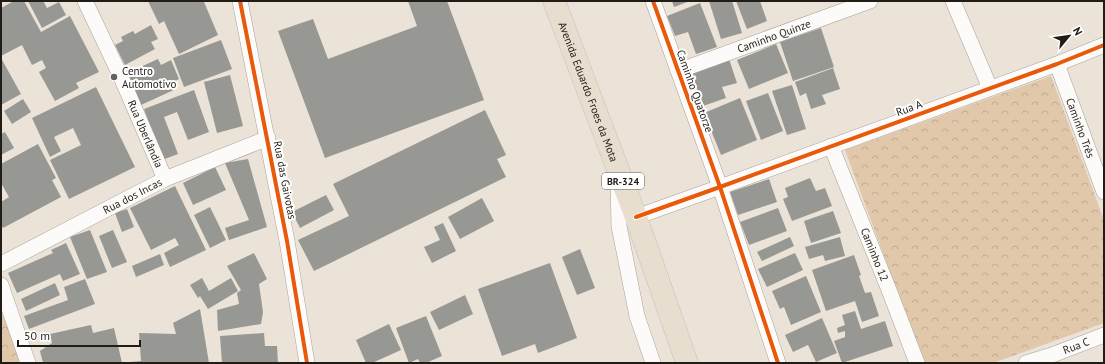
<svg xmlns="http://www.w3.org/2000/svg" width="1105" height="364" font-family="'PT Sans',sans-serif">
<defs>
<pattern id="park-crowns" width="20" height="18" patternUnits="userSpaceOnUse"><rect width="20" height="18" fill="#e1c8aa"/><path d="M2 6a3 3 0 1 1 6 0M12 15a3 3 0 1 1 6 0" fill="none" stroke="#c1ab92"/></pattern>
</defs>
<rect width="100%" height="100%" fill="#ebe2d8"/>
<g fill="url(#park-crowns)">
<polygon points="1051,76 1104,220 1104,323 993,363 925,363 918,348 845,150"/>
<polygon points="1,312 23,363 1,363"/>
</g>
<g fill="#979894">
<polygon points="14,1 24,1 41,32 70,16 99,72 76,83 79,88 55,101 39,72 46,68 42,60 32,65 22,45 1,56 1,8"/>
<polygon points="28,1 43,1 47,8 59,2 66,15 42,28"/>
<polygon points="148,1 204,2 218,35 179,54 164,21 159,24"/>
<polygon points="408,1 447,1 484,100 325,158 278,31 313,19 328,59 417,26"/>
<polygon points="672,1 690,1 674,7"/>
<polygon points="709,1 732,1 742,33 721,39"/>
<polygon points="736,1 760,1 767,21 747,29"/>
<polygon points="700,3 717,47 696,54 688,32 675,36 667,16"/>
<polygon points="151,25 158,39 151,42 155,49 125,65 115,45 123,41 121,37 133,31 135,34"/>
<polygon points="821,28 834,67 793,81 780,42"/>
<polygon points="221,40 232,69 184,87 173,58"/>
<polygon points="776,44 788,73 749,89 737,60"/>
<polygon points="1,58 21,94 1,105"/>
<polygon points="158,59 161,65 171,60 179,79 173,82 176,89 141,105 127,73"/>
<polygon points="729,59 737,83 722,87 726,98 703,106 691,72"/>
<polygon points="833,68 840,89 822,95 826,104 811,109 806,93 800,96 795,82"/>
<polygon points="230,75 243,126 217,133 204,82"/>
<polygon points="792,85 806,129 787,135 772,91"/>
<polygon points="96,87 135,167 69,199 50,160 81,145 73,128 54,137 61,151 50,157 32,118"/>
<polygon points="194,90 209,132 188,140 177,112 164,117 178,154 162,160 144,109"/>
<polygon points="768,93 783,131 761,140 746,101"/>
<polygon points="740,98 757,140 721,155 704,113"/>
<polygon points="23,99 31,112 12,124 4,111"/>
<polygon points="485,110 506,155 497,159 506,177 314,271 298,240 349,216 333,184"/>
<polygon points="5,132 14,148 1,155 1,134"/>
<polygon points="38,144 56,178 52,180 61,197 3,228 1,224 1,202 9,197 1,183 1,164"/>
<polygon points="248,159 267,227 229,240 225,228 249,220 225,163"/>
<polygon points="215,167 226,190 193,205 183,183"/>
<polygon points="810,178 816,191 825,188 832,206 792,221 783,199 788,197 785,188"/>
<polygon points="769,179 777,202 738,215 730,192"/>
<polygon points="175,186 206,250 170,267 164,253 179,245 175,238 151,250 130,208"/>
<polygon points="326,195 334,210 300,228 292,212"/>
<polygon points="482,198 494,221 460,239 448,217"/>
<polygon points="210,207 226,240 210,248 194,215"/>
<polygon points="778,208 787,231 749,245 740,222"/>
<polygon points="127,209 134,227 122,232 115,213"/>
<polygon points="833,211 841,233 811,243 804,221"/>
<polygon points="443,223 456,251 432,263 424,247 440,240 434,227"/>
<polygon points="90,230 107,272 87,279 70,237"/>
<polygon points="113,230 127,262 112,268 99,236"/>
<polygon points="790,237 794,246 762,261 757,252"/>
<polygon points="840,237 845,256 825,261 823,255 809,259 805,247"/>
<polygon points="66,243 80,274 63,281 60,274 17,293 8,273 53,253 51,250"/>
<polygon points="580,249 595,288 577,295 562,257"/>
<polygon points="254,253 267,279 259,284 263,312 261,324 218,331 217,310 239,304 237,293 241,290 227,266"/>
<polygon points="795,253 803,270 767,287 758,269"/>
<polygon points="160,254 164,265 136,277 132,266"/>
<polygon points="854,255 861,275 859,276 865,293 871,292 879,316 862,322 855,301 826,311 812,270"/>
<polygon points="550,263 577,338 538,353 535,344 502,356 478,289"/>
<polygon points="806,276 821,312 791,325 784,307 780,309 772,291"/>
<polygon points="202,278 209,291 231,278 238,291 208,309 200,296 198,298 190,285"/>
<polygon points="85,279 95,304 29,329 24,316 68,300 64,287"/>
<polygon points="55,283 60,295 26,311 21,299"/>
<polygon points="465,295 473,314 439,330 430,312"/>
<polygon points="200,309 209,363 130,363 130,362 141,361 139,333 176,334 173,323"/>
<polygon points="855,311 861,329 885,321 893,346 842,363 834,341 845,337 845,331 838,333 837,328 845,325 842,315"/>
<polygon points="426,316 442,356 426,363 420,363 418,359 409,363 396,328"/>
<polygon points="822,318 837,353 816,362 808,345 793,352 785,335"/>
<polygon points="389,324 401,350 372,363 366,363 356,340"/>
<polygon points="91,325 93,333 114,328 122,363 43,363 40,351 52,343 50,334"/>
<polygon points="264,333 265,346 277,346 278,363 222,363 220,336"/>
</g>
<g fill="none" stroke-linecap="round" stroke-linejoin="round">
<defs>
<g id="minor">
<path id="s1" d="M85 1 121 77 165 179"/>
<polyline points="240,1 287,241 307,363"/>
<polyline points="653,1 720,187 778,363"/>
<polyline points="953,1 990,88"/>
<path id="s2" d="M1057 64 1104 192"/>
<path id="s3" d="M678 71 870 1"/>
<path id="s4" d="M831 146 889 290 917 363"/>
<polyline points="618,182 619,226 637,316 653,363"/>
<polyline points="636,217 720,187 1057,64 1104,45"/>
<path id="s5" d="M1 264 165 179 268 138"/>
<polyline points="1,285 28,363"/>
<path id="s6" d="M1026 363 1052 355 1104 335"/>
</g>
<g id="trunk">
<path id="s7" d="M554 1 636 217 687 363"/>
</g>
</defs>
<use href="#minor" stroke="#a9a29a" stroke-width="16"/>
<use href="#trunk" stroke="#c3bfb9" stroke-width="23"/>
<use href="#minor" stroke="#fcfbf9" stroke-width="15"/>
<use href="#trunk" stroke="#e8ded0" stroke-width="22"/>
<defs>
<g id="cycleway">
<polyline points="240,1 287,241 307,363"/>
<polyline points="653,1 720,187 778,363"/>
<polyline points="636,217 720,187 1057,64 1104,45"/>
</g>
</defs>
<use href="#cycleway" stroke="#fff" stroke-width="6"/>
<use href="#cycleway" stroke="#e8590c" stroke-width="4"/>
</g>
<circle fill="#68615a" stroke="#fff" stroke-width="1.5" cx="114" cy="77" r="4"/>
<g text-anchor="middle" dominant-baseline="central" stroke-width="4" stroke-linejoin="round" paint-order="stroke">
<rect fill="#fff" stroke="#64605c" stroke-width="1" x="602" y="173" width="42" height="16" rx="3"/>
<g font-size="10" font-weight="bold" fill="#221c16">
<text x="623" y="181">BR-324</text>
</g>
<g font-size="11" fill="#221c16" stroke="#fff">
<text stroke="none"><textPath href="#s3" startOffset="102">Caminho Quinze</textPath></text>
<text stroke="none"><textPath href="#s7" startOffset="97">Avenida Eduardo Froes da Mota</textPath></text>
<text transform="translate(695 91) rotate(70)">Caminho Quatorze</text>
<text transform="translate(909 108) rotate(-20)">Rua A</text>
<text stroke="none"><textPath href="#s2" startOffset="68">Caminho Três</textPath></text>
<text stroke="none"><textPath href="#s1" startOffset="146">Rua Uberlândia</textPath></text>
<text transform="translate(285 180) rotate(79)">Rua das Gaivotas</text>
<text stroke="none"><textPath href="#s5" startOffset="148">Rua dos Incas</textPath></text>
<text stroke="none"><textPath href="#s4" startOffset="117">Caminho 12</textPath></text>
<text stroke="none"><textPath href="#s6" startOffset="53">Rua C</textPath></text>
</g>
<g font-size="11" fill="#221c16" stroke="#fff" text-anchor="start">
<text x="122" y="71">Centro<tspan x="122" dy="13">Automotivo</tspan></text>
</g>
</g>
<rect width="1105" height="364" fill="none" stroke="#221c16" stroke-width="4"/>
<g transform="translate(1069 36) rotate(61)" stroke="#ffffff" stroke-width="3" paint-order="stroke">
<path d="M0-3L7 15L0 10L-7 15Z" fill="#221c16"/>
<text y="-6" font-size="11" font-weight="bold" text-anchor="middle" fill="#221c16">N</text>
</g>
<path d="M18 340v6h122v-6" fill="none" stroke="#221c16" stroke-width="2"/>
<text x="24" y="340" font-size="12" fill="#221c16" stroke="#ffffff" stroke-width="3" paint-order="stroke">50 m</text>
</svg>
